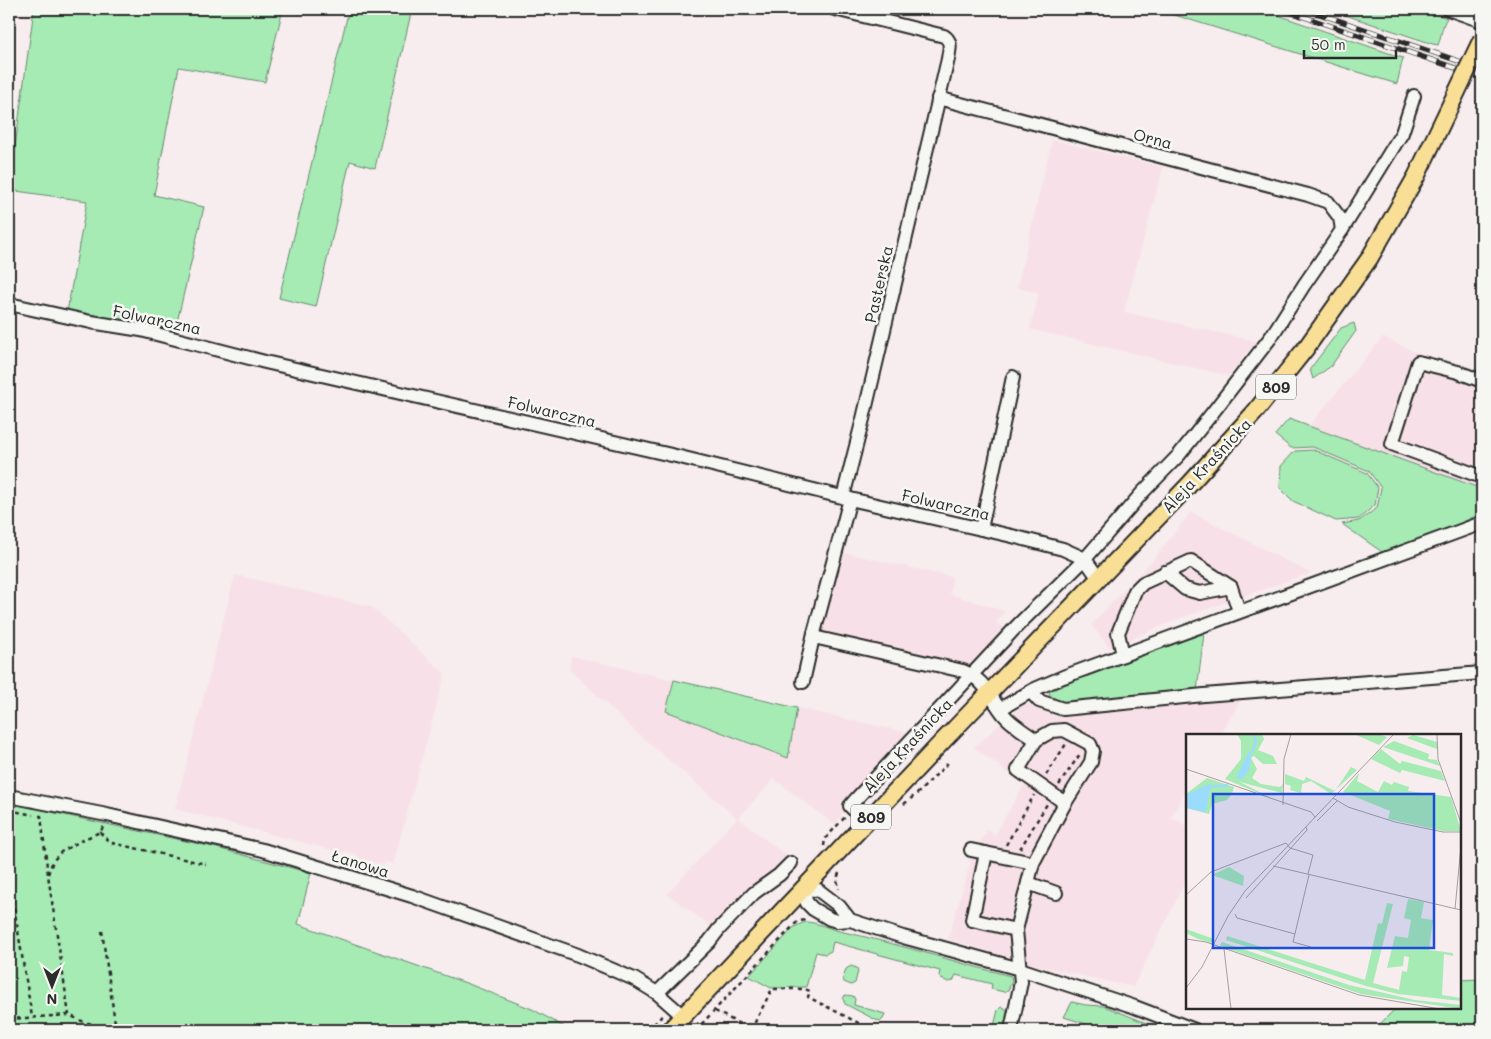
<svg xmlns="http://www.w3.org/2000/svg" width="1491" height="1039" font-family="Mali,sans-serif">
<rect width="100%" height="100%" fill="#f7ecee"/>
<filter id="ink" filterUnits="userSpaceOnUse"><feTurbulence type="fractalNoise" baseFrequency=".02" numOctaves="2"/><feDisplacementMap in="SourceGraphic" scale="10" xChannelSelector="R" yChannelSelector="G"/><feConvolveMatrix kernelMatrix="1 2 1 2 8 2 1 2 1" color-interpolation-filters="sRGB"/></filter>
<g filter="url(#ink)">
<g fill="#f8e0e9">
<polygon points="1052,140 1163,167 1124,312 1256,341 1229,376 1030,329 1039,293 1017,288"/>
<polygon points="1383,337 1413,351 1482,377 1482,488 1308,427"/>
<polygon points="1191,512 1310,573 1178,619 1110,648 1091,625 1153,560"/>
<polygon points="841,552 952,577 950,594 1004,611 997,623 1006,630 970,670 820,634"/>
<polygon points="235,575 372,607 445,674 393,864 385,861 384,865 358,858 359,855 345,851 343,853 175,809"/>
<polygon points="571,656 674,680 666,711 788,758 797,708 909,733 860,784 835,825 774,779 738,818 788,857 758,882 714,928 667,894 737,818 635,731 570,670"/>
<polygon points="1242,698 1220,735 1187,735 1187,789 1171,817 1187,826 1187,878 1133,987 1027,963 948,939 970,864 968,846 976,848 987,830 995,835 1024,785 974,747 1025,703 1055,714 1139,704"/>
</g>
<g fill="#a6eab4" stroke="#688a70">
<polygon points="34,9 283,9 265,82 179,67 154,195 204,207 174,335 67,312 87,201 9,190"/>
<polygon points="349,9 412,9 375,168 350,161 316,307 279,298"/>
<polygon points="1155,9 1260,9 1403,58 1397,84"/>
<path d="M1327 9H1419L1447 18C1441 27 1442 35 1438 45L1433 44Z"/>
<polygon points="1354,323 1356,331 1331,366 1313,379 1310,369 1341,328"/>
<polygon points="1289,419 1482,489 1482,513 1431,537 1382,552 1342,524 1359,521 1377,508 1381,488 1369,471 1313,447 1291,448 1275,435"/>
<polygon points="1314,450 1367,473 1378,488 1375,505 1359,519 1336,521 1293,501 1280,488 1281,466 1295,451"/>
<polygon points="1204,633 1197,691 1077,705 1057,700 1050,695 1049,693 1053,689"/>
<polygon points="674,680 797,708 788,758 666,711"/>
<polygon points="9,803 213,847 311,873 298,924 466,983 532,1009 570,1030 34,1030 9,1027"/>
<path d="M805 922C817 922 827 928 839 931 897 943 953 962 1011 976L1012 981 1008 990 1004 992 991 989 992 984 956 975 953 981 949 982 941 979 939 976 940 971 833 942 831 951 825 954 816 952 806 987 771 988 749 976 794 927Z"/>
<polygon points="851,966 857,968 858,971 855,983 851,985 844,982 843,978 846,969"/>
<polygon points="1482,979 1482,1030 1374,1030 1396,1008 1460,1008 1460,980"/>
<polygon points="845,995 853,996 855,999 854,1005 885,1014 883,1019 881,1021 876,1020 845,1004 843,999"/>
<polygon points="1072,1002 1086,1005 1104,1006 1164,1030 1105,1030 1064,1017"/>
<polygon points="1001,1007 1005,1008 1007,1011 1004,1030 993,1030 998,1010"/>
</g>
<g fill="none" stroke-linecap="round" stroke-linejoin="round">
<defs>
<g id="minor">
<path d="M835 9 944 36C953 42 949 50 948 59L863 419 843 497"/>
<polyline points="1448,9 1482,21"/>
<polyline points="938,98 1308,195 1328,202 1340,218 1342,230"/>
<polyline points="9,304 91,322 141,330 265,362 680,457 850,499 1012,536 1063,549 1085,559 1099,579"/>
<polyline points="1482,381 1458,372 1418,362 1392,444 1482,477"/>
<path d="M850 499 814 633 818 638 963 671C986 680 990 698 1005 716 1014 726 1026 733 1036 740"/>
<polyline points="981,529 1013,377"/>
<polyline points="1165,572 1185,589 1200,593 1231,587"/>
<polyline points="1123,655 1118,633 1135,591 1143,583 1191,561 1231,587 1239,611"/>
<polyline points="803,682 814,633"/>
<polyline points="1031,692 1039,701 1063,709 1204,695 1482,673"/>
<polyline points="1000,709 1035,689 1063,677 1482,523"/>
<polyline points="9,796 107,815 263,850 412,896 578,955 634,979 657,993 683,1016"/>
<polyline points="866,822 850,806 857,798 1018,625 1085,559 1143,492 1179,455 1217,407 1271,337 1304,285 1342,230 1402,133 1414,96"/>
<polyline points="971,850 1033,863"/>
<polyline points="986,853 972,920 1016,930"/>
<polyline points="1028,883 1056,893"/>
<polyline points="850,920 839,906 818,890 802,889 807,903 813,909 830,919 837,921 850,920 903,937 1020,969 1135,1007 1195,1030"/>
<polyline points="657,993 709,942 719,929 754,893 779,875 791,863"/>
<polyline points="1011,1030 1021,982 1016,930 1033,863 1065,803 1091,762 1093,751 1090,744 1064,730 1052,731 1036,740 1018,770 1065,803"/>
</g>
<polyline id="major" points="670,1030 940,744 1188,486 1255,412 1306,348 1369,259 1416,177 1452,102"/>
</defs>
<use href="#minor" stroke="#2b2b2b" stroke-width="16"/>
<use href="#major" stroke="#2b2b2b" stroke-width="20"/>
<g stroke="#2b2b2b" stroke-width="2.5" stroke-dasharray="4 4" stroke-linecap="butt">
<polyline points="1046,775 1066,744"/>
<polyline points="1059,785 1080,754"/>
<polyline points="904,804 918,793 950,761"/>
<polyline points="9,810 33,815"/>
<polyline points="39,816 41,816 48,875 69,1015"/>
<polyline points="100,832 105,838 112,843 206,864"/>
<polyline points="1006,845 1034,795"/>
<polyline points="824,846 825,839 845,817"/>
<polyline points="1020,849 1047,804"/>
<polyline points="839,873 837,879 839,889"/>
<polyline points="48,874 53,861 61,852 82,840 100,832 104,826"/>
<polyline points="9,876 32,1017"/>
<polyline points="102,931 116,1030"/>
<polyline points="715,1011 751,1030"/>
<polyline points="9,1019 69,1015 84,1022 115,1030"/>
<polyline points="648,1030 661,1017 661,1012"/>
<polyline points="696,1030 795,924 799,921 808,920"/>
<polyline points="751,1030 772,989 805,989 810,991 808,997 872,1030"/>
</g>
<use href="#minor" stroke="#f6f6f2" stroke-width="12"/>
<use href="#major" stroke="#f9df96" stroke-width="16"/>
<defs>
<g id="rail">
<polyline points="1281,9 1482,77"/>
<polyline points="1305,9 1482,69"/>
</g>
</defs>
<use href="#rail" stroke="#2b2b2b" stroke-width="5.5"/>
<use href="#rail" stroke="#f6f6f2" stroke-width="4" stroke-dasharray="11" stroke-linecap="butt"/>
<defs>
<polyline id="major-bridge" points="1452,102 1482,39"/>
</defs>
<use href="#major-bridge" stroke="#2b2b2b" stroke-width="20" stroke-linecap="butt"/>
<use href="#major-bridge" stroke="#f9df96" stroke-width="16"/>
</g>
</g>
<g text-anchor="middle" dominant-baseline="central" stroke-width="5" stroke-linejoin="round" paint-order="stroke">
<g fill="#f6f6f2" stroke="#686867" stroke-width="1">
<rect x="1256" y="374.5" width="40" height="25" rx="4"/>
<rect x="851" y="804.5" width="40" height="25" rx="4"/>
</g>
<g font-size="15" font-weight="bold" fill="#2b2b2b">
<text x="1276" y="387">809</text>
<text x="871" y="817">809</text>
</g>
<g font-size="16" fill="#2b2b2b" stroke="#f6f6f2">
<text transform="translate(1153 138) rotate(15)">Orna</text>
<text transform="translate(878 284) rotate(-77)">Pasterska</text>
<text transform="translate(157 319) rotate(12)">Folwarczna</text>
<text transform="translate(552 411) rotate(13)">Folwarczna</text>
<text transform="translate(1206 465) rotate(-47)">Aleja Kraśnicka</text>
<text transform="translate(946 504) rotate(13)">Folwarczna</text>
<text transform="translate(907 745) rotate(-47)">Aleja Kraśnicka</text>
<text transform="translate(361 863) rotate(17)">Łanowa</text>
</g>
</g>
<g transform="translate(1186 734)">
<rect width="275" height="275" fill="#f7ecee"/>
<path d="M51 0H76L78 5 72 16 87 22 91 30H77L68 22 65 24 71 35 66 44 75 50 94 53 97 50 96 59 54 48 89 66 39 45 55 25V7ZM168 0H193L201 3 193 11ZM227 1 251 8V15L221 4ZM208 7 243 20 242 25 251 26 254 32 197 13ZM195 15 214 30 216 27 255 37 259 47 216 36 214 39 185 25ZM165 33 171 36 145 60 125 47 116 50 115 59 104 56 105 52 99 50V40L118 47 120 43 149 57ZM173 39 171 47 192 58 198 47 206 51 208 48 223 53 222 57 265 63 275 97H257L202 85 204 77 157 58ZM21 44 48 53 46 60 41 66 26 70 23 80 0 74V60ZM43 133 58 142 57 152 26 141ZM222 165 238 168 235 184 247 186 243 216 267 219V222L258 220 256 261 275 264V267L212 260 180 252 40 206 41 202 179 246 192 189 196 190 201 169 207 170 187 249 213 256 216 237 221 238 223 223 218 222 217 232 201 234 209 202 222 204 225 186 218 184ZM0 195 28 205 26 209 12 205 0 199ZM36 208 163 251 229 266 275 271V275L175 260 34 212Z" fill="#a6eab4"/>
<path d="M66 17 63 36 56 45 50 44 63 18ZM25 49 20 78 0 74V61Z" fill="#9bdbfd"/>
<path fill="none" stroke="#9bdbfd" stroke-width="2.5" d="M66 18 70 8 68 0M25 53 42 51"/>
<path fill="none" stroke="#a59fa0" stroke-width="1" d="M251 0 252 25 275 89M0 35 125 78 129 83M147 64 162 73 209 88 257 98H275M97 71 98 25 105 0M131 87 151 67M87 132 275 176M123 141 107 208 125 213M0 161 25 138 100 109 104 114 127 121 122 140M60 164 121 96 120 93M269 175 275 112M49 180 51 184 109 200M0 205 20 208 173 261 254 275M38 215 45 275M0 254 16 233 42 182 59 157 208 0"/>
<path fill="#1d4ed8" fill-opacity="0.15" stroke="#1d4ed8" stroke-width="2.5" d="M27 60H248V214H27Z"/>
<rect width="275" height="275" fill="none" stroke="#2b2b2b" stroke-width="2.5"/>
</g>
<rect width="1491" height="1039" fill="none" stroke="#f6f6f2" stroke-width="30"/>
<rect x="15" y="15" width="1461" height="1009" fill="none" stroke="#2b2b2b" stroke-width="2" filter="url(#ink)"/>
<g transform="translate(52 986) rotate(180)" stroke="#f6f6f2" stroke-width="4" paint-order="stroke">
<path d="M0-4L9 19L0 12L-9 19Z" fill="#2b2b2b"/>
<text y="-8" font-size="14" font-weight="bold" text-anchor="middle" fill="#2b2b2b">N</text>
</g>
<path d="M1304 50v8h92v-8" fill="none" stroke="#2b2b2b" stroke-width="2.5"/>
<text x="1311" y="50" font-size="15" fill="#2b2b2b" stroke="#f6f6f2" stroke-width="4" paint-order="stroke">50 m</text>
</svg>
